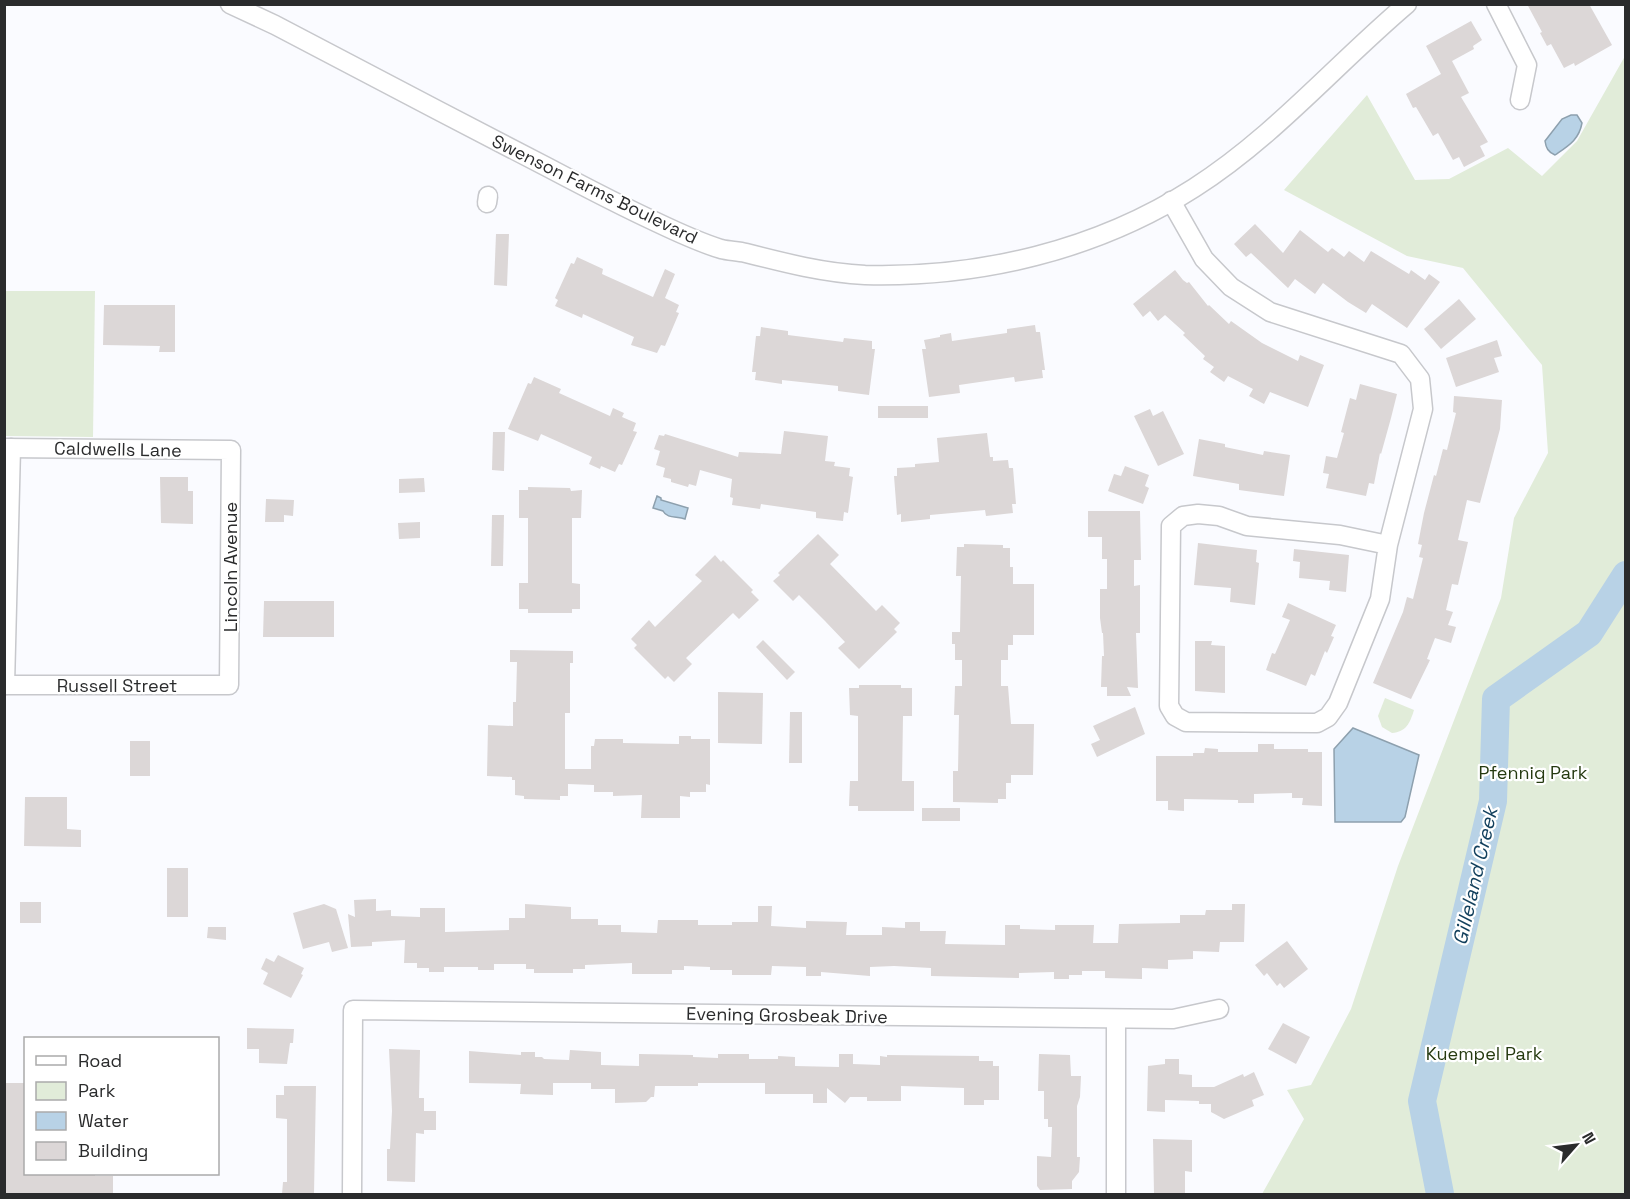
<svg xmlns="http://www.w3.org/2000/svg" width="1630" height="1199" font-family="'Space Grotesk',sans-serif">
<rect width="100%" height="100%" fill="#fafbff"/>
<g fill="#e1ecd9">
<polygon points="1625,56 1625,1194 1262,1194 1304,1119 1287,1090 1311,1085 1351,1009 1398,866 1501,598 1514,518 1548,453 1542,365 1463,268 1407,256 1284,190 1367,95 1415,180 1449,179 1508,148 1542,176 1577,141"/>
<polygon points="5,291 95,291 93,437 5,436"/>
<path d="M1385 698 1414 710C1410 723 1406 732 1392 733L1382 727 1378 716Z"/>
</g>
<g fill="#b8d2e6" stroke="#8da0ae" stroke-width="1.5">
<path d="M1571 115H1577L1582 123C1579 140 1568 146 1555 155 1548 152 1546 148 1545 141L1562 119Z"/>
<path d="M657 496 661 498V500L688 508 685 519C677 516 667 519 663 511L653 508Z"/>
<polygon points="1353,728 1419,755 1405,817 1401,822 1335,822 1334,749"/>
</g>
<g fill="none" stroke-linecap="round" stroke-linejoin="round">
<polyline stroke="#b8d2e6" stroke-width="28" points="1440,1194 1422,1101 1493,801 1496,699 1589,633 1626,575"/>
</g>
<g fill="#dcd7d7">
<polygon points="1527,4 1589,4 1612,45 1575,66 1574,63 1564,68 1551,44 1547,46 1540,33 1542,32"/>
<polygon points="1471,21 1482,40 1473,46 1474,49 1452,61 1469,93 1461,97 1488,142 1480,146 1485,156 1464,167 1459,157 1453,160 1438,133 1433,136 1416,107 1413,108 1406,94 1441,74 1426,46"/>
<polygon points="1255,224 1283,253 1300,230 1328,252 1332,248 1344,257 1349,251 1364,262 1371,251 1409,274 1411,270 1425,280 1429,274 1440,282 1407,328 1372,304 1366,313 1348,302 1323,283 1315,294 1295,279 1288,288 1251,253 1246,257 1234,244"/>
<polygon points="496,234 509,234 507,286 494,285"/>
<polygon points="577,257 603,269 602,274 653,297 665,269 675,274 665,298 679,305 676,312 679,313 665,346 661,345 657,353 631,345 634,337 583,314 582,318 555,306 558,300 555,298 571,263 574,264"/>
<polygon points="1175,270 1183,280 1187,283 1189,282 1208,306 1209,305 1229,324 1231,321 1262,343 1298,361 1300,355 1324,365 1308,407 1270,392 1264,404 1249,396 1253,389 1228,376 1224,382 1210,372 1214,367 1203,359 1205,356 1183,335 1185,333 1165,315 1158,321 1150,311 1143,317 1133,304"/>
<polygon points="1459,299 1476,319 1441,349 1424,329"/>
<polygon points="104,305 175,305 175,352 159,352 160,346 103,345"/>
<polygon points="1035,325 1036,332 1040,332 1045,370 1042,370 1043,378 1015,382 1014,377 959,385 960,393 929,397 922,349 926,349 924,340 940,337 940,335 951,333 952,341 1007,333 1007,329"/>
<polygon points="761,327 788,331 788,335 843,342 844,338 872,341 872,349 875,349 869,395 838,391 838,386 782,380 782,384 755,380 756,372 752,372 756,336 760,336"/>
<polygon points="1497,340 1502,356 1494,358 1499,372 1456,387 1446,358"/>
<polygon points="534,377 561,389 559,393 610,416 613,408 624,413 622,417 636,423 633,431 637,432 622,465 619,464 615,472 601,466 600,469 589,464 592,457 559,442 541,434 538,441 508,429 528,383 531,384"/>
<polygon points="1360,384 1397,394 1391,418 1381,454 1380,453 1374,484 1369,483 1366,496 1326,488 1329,474 1323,473 1326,456 1337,458 1344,433 1341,432 1350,398 1356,400"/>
<polygon points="1454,396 1502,400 1500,429 1480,503 1467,500 1458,540 1468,542 1458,585 1452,584 1446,610 1453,612 1448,625 1456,627 1451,643 1435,638 1427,659 1430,660 1411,699 1373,683 1403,612 1407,597 1413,599 1423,558 1419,557 1422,545 1418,544 1424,513 1434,475 1436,476 1443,449 1447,450 1456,413 1453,412"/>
<rect x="878" y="406" width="50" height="12"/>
<polygon points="1150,409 1153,416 1163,411 1184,454 1158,466 1134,416"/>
<polygon points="784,431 828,436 825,461 835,462 834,466 850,468 849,476 853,477 848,513 844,512 843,521 816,518 816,512 761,504 760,509 732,505 733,498 730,497 732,479 700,470 696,486 689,484 688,487 671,482 671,479 663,477 665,468 656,465 660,451 654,449 659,435 664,436 665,434 738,457 739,452 781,454"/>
<polygon points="493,432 505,432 504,471 492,470"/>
<polygon points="987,433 990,457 993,457 993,461 1008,460 1009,468 1013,468 1016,504 1012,504 1013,513 986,516 985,510 930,515 930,519 901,522 901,514 897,515 894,476 897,476 897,468 915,467 915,464 939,462 937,438"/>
<polygon points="1199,439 1225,444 1225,447 1263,455 1264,451 1290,455 1284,496 1239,490 1239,484 1193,476"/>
<polygon points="1125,466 1149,475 1145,486 1149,488 1143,504 1108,491 1114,474 1121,476"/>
<polygon points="160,477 188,477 188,491 193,491 193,524 161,523"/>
<polygon points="424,478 425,492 399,493 399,479"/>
<polygon points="528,487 570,488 571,491 582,490 581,518 572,518 572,583 580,584 580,609 572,609 572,613 528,613 528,609 519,609 519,583 528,583 528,518 519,518 519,490 528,490"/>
<polygon points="266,499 294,500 293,516 284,515 284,522 265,522"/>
<polygon points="1088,511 1140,511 1141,560 1134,560 1134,586 1140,585 1140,633 1136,633 1138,688 1127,687 1131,696 1107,696 1107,687 1101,687 1102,656 1104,656 1103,633 1102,633 1100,618 1100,589 1107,589 1107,559 1102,559 1102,537 1088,537"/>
<polygon points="492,515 504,515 503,566 491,566"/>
<polygon points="420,522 420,538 399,539 398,523"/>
<polygon points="818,534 839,555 830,564 876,611 882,605 900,623 894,629 897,632 859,669 838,648 845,642 825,621 799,595 793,601 773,581 780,575 778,573"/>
<polygon points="1198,543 1257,550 1256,562 1259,563 1255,605 1230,602 1231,588 1194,585"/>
<polygon points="964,544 1003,545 1003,548 1010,548 1010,567 1013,567 1013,584 1034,584 1034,635 1013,635 1013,645 1008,645 1008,660 1001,660 1001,686 1008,686 1011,724 1034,724 1033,775 1011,775 1011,783 1006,783 1006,799 998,799 998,803 953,802 953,771 958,771 959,715 954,715 955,686 962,686 962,660 955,660 955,644 952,644 952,632 960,632 961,576 956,576 957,547 964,547"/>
<polygon points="1294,549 1349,555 1346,592 1329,590 1330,581 1299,578 1300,562 1293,561"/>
<polygon points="715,555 721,562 723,560 753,590 751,592 759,600 739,619 733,613 686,658 692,664 674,682 668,676 665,679 634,648 637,645 631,639 649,620 655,627 702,581 695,575"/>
<polygon points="264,601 334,601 334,637 263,637"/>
<polygon points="1288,603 1336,625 1331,636 1334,637 1327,653 1325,651 1315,676 1311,674 1306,686 1266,670 1272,653 1275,654 1290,620 1282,617"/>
<polygon points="763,640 795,672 787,680 756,647"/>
<polygon points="1195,641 1212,641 1211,645 1225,646 1225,693 1195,691"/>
<polygon points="510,650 573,651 573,663 570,663 570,713 565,713 565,769 591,769 591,746 594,746 595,739 623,739 623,743 679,744 679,736 691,736 691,739 710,739 710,785 706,784 706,792 690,792 690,797 680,796 680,818 641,818 642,795 613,796 613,792 594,792 594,785 568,784 568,796 560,796 560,800 524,799 524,796 515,795 515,780 512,780 512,777 487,776 488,725 513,726 513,702 516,702 517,662 510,662"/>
<polygon points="859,685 901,685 901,688 912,688 912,716 903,716 902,781 914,781 914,811 858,811 858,806 849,806 850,781 858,781 858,716 850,715 849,688 859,688"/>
<polygon points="718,692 763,693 762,744 718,743"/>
<polygon points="1135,707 1145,734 1097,757 1091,744 1100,740 1093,726"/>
<polygon points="790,712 802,712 802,763 789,763"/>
<rect x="130" y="741" width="20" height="35"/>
<polygon points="1258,744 1274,744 1274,749 1308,749 1308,752 1322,752 1322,806 1302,805 1303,798 1292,798 1292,793 1254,794 1254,803 1238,803 1238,800 1184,799 1184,811 1168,810 1168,801 1156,801 1156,756 1193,756 1193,753 1204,753 1205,748 1218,749 1218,752 1258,752"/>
<polygon points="25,797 67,797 67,829 81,830 81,847 24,846"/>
<rect x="922" y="808" width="38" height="13"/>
<rect x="167" y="868" width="21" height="49"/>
<polygon points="376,899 376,911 391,910 391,916 420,917 420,908 445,908 445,932 509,930 509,918 525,918 525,904 571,907 571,919 598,919 598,925 621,925 621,932 657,933 658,920 698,920 698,925 732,925 732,922 758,922 758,906 772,906 771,926 806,928 806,921 847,922 846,935 882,935 882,927 905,928 905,922 920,922 920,931 946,931 945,944 1005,945 1005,925 1020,925 1020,929 1055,930 1055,925 1094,925 1093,943 1118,943 1119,924 1180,923 1180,915 1205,915 1206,910 1232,910 1232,904 1245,904 1244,942 1220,942 1219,952 1193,951 1193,959 1168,960 1168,969 1142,968 1142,979 1105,978 1105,971 1082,971 1082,975 1069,975 1069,979 1054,979 1054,972 1019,973 1019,978 931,976 931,968 894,966 870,967 870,976 821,972 821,976 806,976 806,967 772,966 771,975 732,975 732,970 710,970 710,967 684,966 684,970 672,970 672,974 632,974 632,963 585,965 585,969 573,969 573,973 534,973 534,969 526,969 526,964 494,964 494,970 478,970 478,967 444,967 444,972 429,972 429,968 417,968 417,963 404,963 405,940 372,942 372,946 351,947 348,914 355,917 354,900"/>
<rect x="20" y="902" width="21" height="21"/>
<polygon points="324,904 336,909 348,948 332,952 329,942 303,949 293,913"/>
<polygon points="208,927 226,927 226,940 207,938"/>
<polygon points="1287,941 1308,969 1284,988 1280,983 1277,986 1267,973 1264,976 1255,965"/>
<polygon points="278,955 304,968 301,974 303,975 291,998 263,984 268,973 261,969 266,958 274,962"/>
<polygon points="1283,1023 1310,1037 1296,1064 1268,1049"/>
<polygon points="247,1028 294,1029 293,1043 290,1043 287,1064 259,1063 259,1049 247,1049"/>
<polygon points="389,1049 420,1050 419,1098 424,1098 424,1111 436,1111 436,1130 424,1130 424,1134 416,1133 415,1182 387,1181 387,1149 390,1149 392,1111"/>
<polygon points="570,1050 601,1052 601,1065 639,1066 639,1054 693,1055 693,1057 718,1058 718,1054 749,1054 749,1059 778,1059 778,1056 795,1057 795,1066 839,1067 839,1054 853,1054 853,1064 880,1065 880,1056 887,1057 887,1055 979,1056 979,1061 993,1061 993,1066 999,1066 999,1100 984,1100 984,1105 964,1105 964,1088 901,1086 901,1101 867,1101 867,1097 850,1097 845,1103 827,1088 827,1103 813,1103 813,1094 765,1094 765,1083 698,1083 698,1086 655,1086 654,1097 651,1097 646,1102 615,1103 615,1089 591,1089 591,1083 553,1083 553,1095 520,1094 521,1084 469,1083 469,1051 521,1055 521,1052 535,1052 535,1057 542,1057 544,1059 569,1060"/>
<polygon points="1039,1054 1070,1055 1071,1076 1081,1076 1080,1097 1077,1106 1077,1157 1080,1157 1079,1172 1072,1181 1072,1189 1040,1190 1037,1186 1037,1156 1051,1157 1052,1127 1048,1127 1048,1119 1044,1119 1044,1091 1038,1091"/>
<polygon points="1165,1059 1179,1059 1179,1074 1192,1075 1192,1087 1214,1087 1243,1074 1244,1077 1254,1072 1264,1095 1252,1100 1254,1106 1224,1119 1211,1112 1211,1104 1199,1104 1199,1101 1165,1100 1165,1112 1147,1111 1148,1066 1165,1064"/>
<polygon points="4,1083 26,1083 26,1173 95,1173 95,1176 113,1176 113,1194 4,1194"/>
<polygon points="284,1086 316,1086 314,1194 282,1194 283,1182 287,1182 287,1119 276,1118 276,1095 284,1095"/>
<polygon points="1153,1139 1192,1140 1192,1172 1185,1171 1185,1194 1154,1194"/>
</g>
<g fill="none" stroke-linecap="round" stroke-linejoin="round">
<defs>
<g id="minor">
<path d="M230 4 275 25C366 73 456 120 547 167 583 186 619 205 656 222 677 232 698 242 721 249 729 251 738 251 746 253 785 263 824 273 865 275 980 278 1097 250 1194 188 1274 137 1335 65 1407 4"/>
<polyline points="1496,4 1527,65 1520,100"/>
<polyline points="1171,201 1204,259 1231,287 1270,312 1401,354 1420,379 1423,409 1388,545 1380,599 1338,703 1328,717 1317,723 1186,722 1175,716 1169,706 1171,526 1183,516 1198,514 1219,516 1247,526 1340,535 1388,545"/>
<polyline points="487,203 488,196"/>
<polyline points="4,448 231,450 229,685 4,685"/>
<polyline points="5,685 11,448"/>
<polyline points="352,1194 353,1010 1173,1019 1219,1009"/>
<polyline points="1116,1194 1116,1019"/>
</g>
</defs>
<use href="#minor" stroke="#c7c8cc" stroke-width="21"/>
<use href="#minor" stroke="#fff" stroke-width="18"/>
</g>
<g text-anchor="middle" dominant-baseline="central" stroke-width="4.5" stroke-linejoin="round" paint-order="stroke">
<g font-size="18" fill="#2a2b2c" stroke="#fff">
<text transform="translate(595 189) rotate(26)">Swenson Farms Boulevard</text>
<text transform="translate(118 449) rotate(1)">Caldwells Lane</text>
<text transform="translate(230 567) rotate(-90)">Lincoln Avenue</text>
<text x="117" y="685">Russell Street</text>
<text transform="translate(787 1015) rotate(1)">Evening Grosbeak Drive</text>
</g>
<g font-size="18" fill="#253a10" stroke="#fff">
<text x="1533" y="772">Pfennig Park</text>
<text x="1484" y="1053">Kuempel Park</text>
</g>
<g font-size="20" font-style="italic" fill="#113f5c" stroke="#fff">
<text transform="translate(1475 876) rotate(-77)">Gilleland Creek</text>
</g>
</g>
<rect width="1630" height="1199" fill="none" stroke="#2a2b2c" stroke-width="12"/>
<rect x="24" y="1037" width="195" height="138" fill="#ffffff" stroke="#aaaaab" stroke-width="1.5"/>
<rect x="36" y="1056" width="30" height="9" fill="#ffffff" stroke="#aaaaab" stroke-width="1.5"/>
<text x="78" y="1067" font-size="18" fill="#2a2b2c">Road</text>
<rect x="36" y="1082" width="30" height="18" fill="#e1ecd9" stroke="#aaaaab" stroke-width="1.5"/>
<text x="78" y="1097" font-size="18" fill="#2a2b2c">Park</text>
<rect x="36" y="1112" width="30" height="18" fill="#b8d2e6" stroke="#aaaaab" stroke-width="1.5"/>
<text x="78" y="1127" font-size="18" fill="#2a2b2c">Water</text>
<rect x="36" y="1142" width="30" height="18" fill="#dcd7d7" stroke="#aaaaab" stroke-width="1.5"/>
<text x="78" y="1157" font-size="18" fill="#2a2b2c">Building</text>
<g transform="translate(1576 1145) rotate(62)" stroke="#ffffff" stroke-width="4.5" paint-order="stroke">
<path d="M0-4.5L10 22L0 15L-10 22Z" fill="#2a2b2c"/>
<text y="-9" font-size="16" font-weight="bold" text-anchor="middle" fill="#2a2b2c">N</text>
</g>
</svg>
